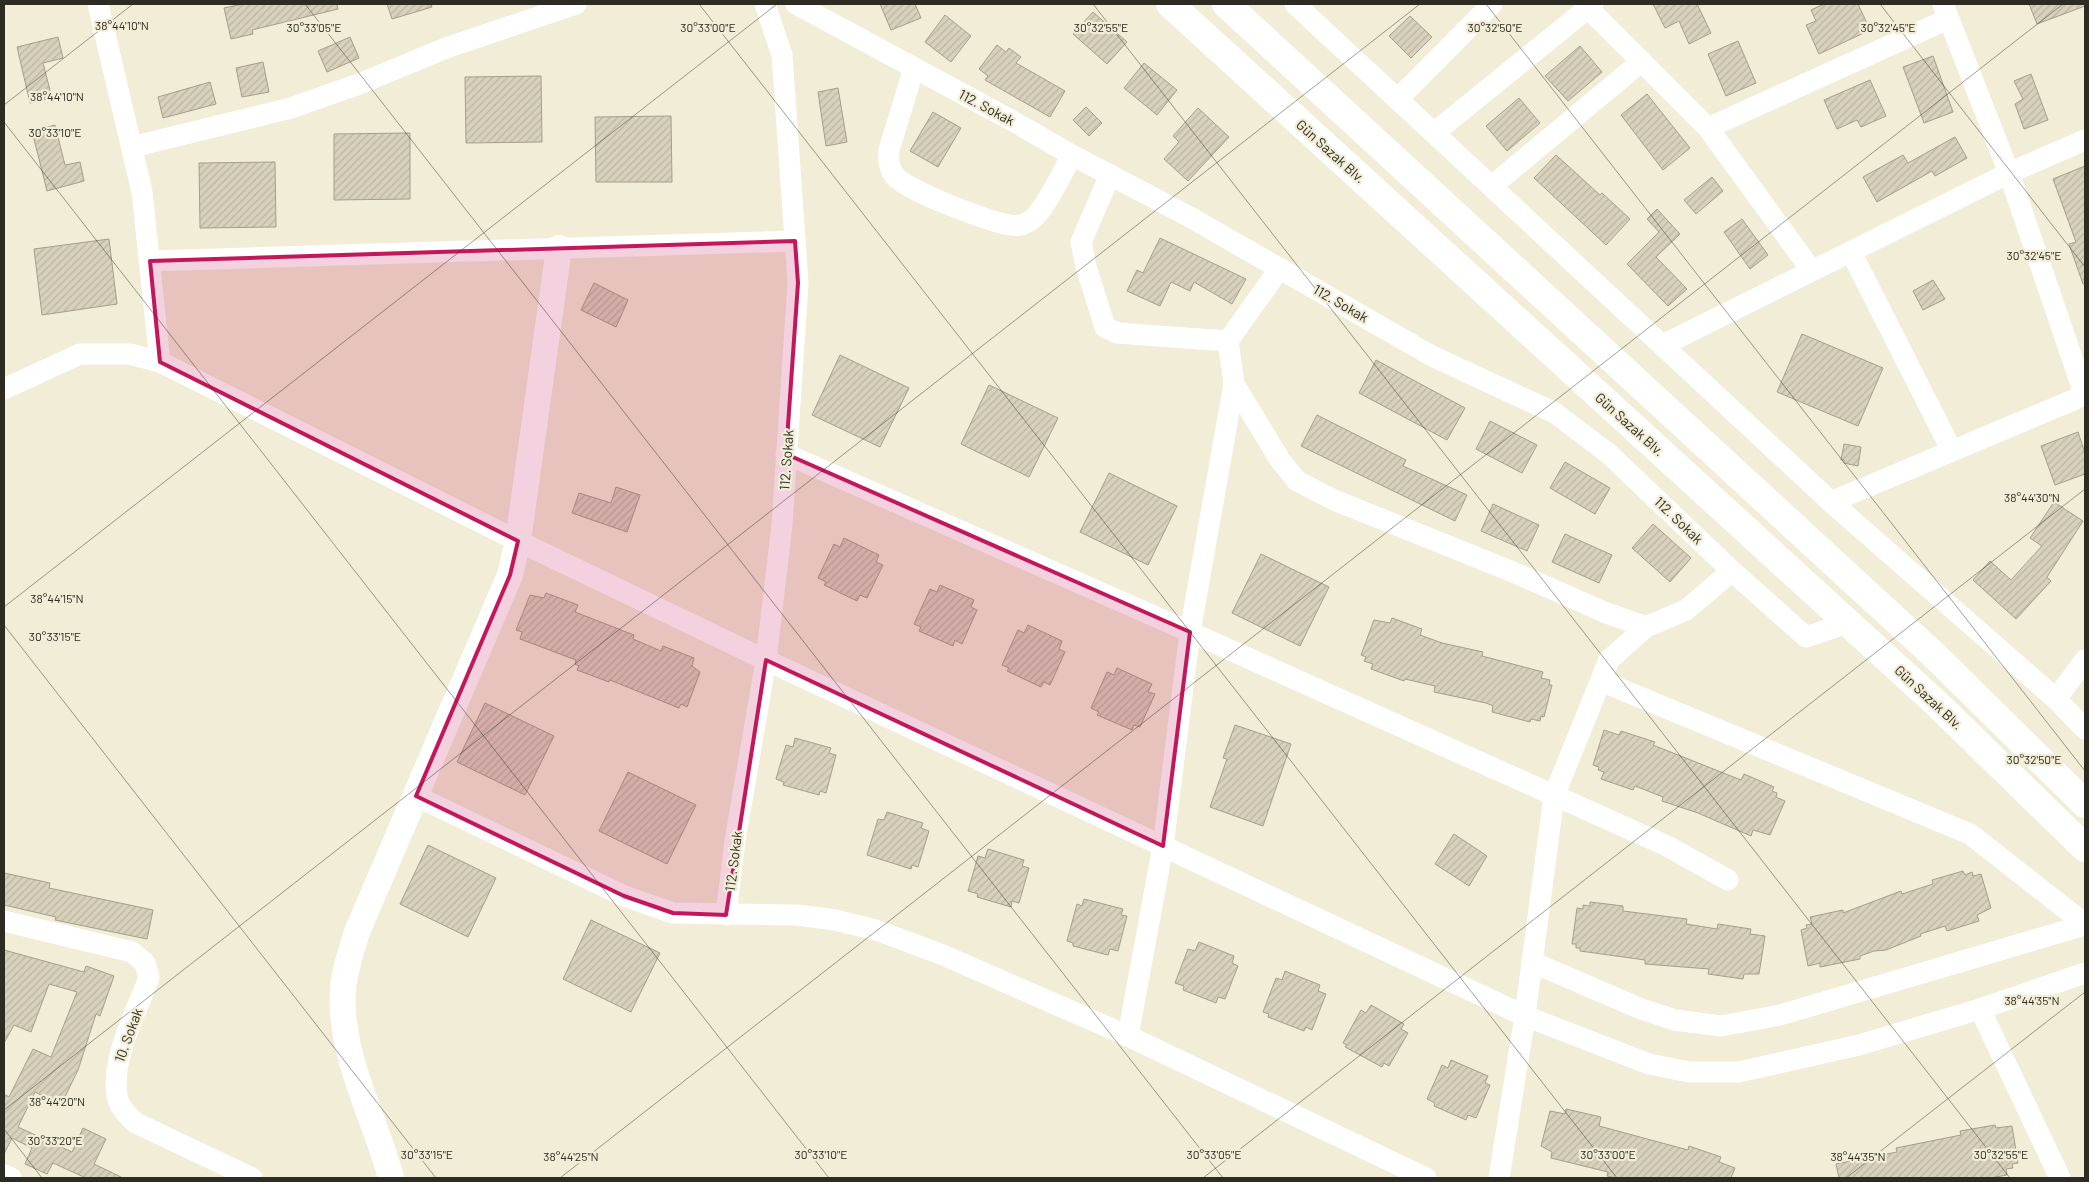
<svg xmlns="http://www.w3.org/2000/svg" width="2089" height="1182" font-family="Barlow,sans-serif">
<defs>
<pattern id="building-hatch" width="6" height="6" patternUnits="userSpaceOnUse" patternTransform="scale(1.25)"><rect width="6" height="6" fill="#d8d2bd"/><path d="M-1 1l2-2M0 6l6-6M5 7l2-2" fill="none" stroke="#bab4a2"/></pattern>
</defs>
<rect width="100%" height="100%" fill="#f2edd6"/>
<g fill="url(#building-hatch)" stroke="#a59f8a">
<polygon points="243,4 337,4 338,9 252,30 253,34 231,39 224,8"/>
<polygon points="387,4 431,4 432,7 392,19"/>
<polygon points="880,4 915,4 921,18 891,30"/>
<polygon points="1653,4 1697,4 1711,33 1689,44 1679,21 1665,28"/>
<polygon points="1824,4 1858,4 1870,30 1819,54 1806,25 1816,21 1811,10"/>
<polygon points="2029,4 2085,4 2085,6 2037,24"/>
<polygon points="1093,12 1127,42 1107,64 1073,34"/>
<polygon points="945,15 971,36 951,62 925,42"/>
<polygon points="1410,16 1432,37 1411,58 1389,36"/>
<polygon points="58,37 63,58 43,63 52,98 30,103 17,47"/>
<polygon points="350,37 359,58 327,72 318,51"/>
<polygon points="1738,41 1756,83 1726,96 1708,54"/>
<polygon points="997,45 1006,52 1009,48 1021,57 1016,63 1065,91 1050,117 985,80 988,76 979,69"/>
<polygon points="1580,46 1602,72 1568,101 1545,76"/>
<polygon points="1933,56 1953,112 1924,123 1903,67"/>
<polygon points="263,62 269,92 242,97 236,68"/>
<polygon points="1144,63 1177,90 1157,115 1124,88"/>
<polygon points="2031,74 2048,120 2024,129 2015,104 2023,99 2014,81"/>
<polygon points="541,76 542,142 466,143 465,77"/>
<polygon points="1870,80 1886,116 1861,127 1857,120 1837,129 1824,100"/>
<polygon points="210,82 216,104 163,118 158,97"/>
<polygon points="838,88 847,142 826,146 818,92"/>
<polygon points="1647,94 1690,148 1663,170 1621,115"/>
<polygon points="1519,98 1540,123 1507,151 1486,126"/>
<polygon points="1086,107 1102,123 1089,136 1073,120"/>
<polygon points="1198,108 1229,137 1188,181 1164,159 1179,142 1173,136"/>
<polygon points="933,112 961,128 938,167 910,151"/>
<polygon points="671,116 672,182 596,182 595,117"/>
<polygon points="55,125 65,165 80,162 84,181 47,191 32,131"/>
<polygon points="410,133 410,199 334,200 334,134"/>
<polygon points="1955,137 1967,158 1935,176 1932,171 1877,202 1863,177 1903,155 1908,163"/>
<polygon points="1556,155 1600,195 1602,193 1630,219 1606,245 1534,178"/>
<polygon points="275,162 276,227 200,228 199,163"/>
<polygon points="2085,166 2085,284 2083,284 2069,244 2076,242 2053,179"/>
<polygon points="1712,177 1723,191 1696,214 1684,200"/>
<polygon points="1657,209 1680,234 1656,257 1687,289 1668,306 1627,264 1659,232 1647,219"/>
<polygon points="1742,219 1768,255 1750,269 1724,232"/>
<polygon points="1160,238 1246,279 1232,304 1194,282 1190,291 1171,282 1160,306 1127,291 1137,270 1143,273"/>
<polygon points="109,239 117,304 42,315 34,249"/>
<polygon points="1933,280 1945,299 1923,310 1913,291"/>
<polygon points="594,283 628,300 616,327 581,310"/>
<polygon points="1802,334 1883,368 1858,426 1777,392"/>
<polygon points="840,355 909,388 880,447 812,415"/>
<polygon points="1376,360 1465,408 1447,440 1359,393"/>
<polygon points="989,385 1058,418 1029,477 961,444"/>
<polygon points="1317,415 1406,460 1403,466 1467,495 1455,521 1301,446"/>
<polygon points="1490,421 1537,445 1522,473 1476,449"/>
<polygon points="2078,432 2085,453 2085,474 2055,485 2041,446"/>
<polygon points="1844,444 1861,447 1858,466 1844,463 1844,460 1841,460"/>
<polygon points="1565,462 1610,488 1595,514 1550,488"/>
<polygon points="1109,473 1177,506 1148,565 1080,532"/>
<polygon points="616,487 640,495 627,532 572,513 579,493 611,503"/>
<polygon points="2054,502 2083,521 2047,577 2051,581 2016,619 1973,580 1990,561 2011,580 2042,546 2030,538"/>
<polygon points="1493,504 1539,525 1527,551 1481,531"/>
<polygon points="1653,524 1691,558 1670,582 1632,548"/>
<polygon points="1565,534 1612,555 1599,583 1552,562"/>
<polygon points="844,538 879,555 876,562 883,565 867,598 860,595 857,601 824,585 826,582 818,578 834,544 840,547"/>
<polygon points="1261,554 1329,587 1300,646 1232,613"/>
<polygon points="940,585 974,600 971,607 977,610 962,644 955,640 953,646 919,631 921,627 914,624 930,589 937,592"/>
<polygon points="546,593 578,605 575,612 634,635 633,639 661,651 663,646 694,658 692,666 700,672 687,707 681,704 679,708 610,680 609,682 577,670 579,666 575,664 576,660 520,639 522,632 516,630 530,595 544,598"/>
<polygon points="1392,618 1422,629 1420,635 1442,643 1483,652 1482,656 1543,672 1541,678 1550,680 1549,685 1552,685 1544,717 1541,716 1540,721 1531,719 1530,722 1492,712 1493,706 1486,703 1434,692 1435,686 1405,679 1404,681 1371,669 1373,664 1364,661 1366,657 1361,655 1374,620 1390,623"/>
<polygon points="1028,625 1062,641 1059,649 1065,652 1050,685 1044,682 1041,687 1007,671 1009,668 1002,665 1018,630 1024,633"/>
<polygon points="1117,668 1152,684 1148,692 1155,694 1140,727 1134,725 1132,730 1097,715 1099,712 1091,708 1107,672 1114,675"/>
<polygon points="485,703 554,736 525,795 457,762"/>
<polygon points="1235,725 1291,744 1263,826 1210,807 1227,759 1223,758"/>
<polygon points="1604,730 1619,735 1621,731 1655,742 1653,745 1741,780 1744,774 1774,787 1772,791 1777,793 1776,797 1785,801 1770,835 1753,830 1751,836 1698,813 1662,801 1663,797 1635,786 1633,790 1601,779 1604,772 1598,770 1599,767 1593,765"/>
<polygon points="795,738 831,748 829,753 836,755 826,793 820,791 819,795 783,785 784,782 776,779 786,745 793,747"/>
<polygon points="628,772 696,805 667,864 599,831"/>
<polygon points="887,812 923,823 921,828 929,831 918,867 912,865 911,869 867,855 878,819 884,820"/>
<polygon points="1454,834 1487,856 1469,886 1435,864"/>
<polygon points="428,845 496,878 468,937 400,904"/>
<polygon points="988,849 1024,860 1022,866 1029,868 1019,903 1012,901 1011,907 977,897 978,894 968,891 978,856 985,858"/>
<polygon points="1963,871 1965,875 1972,872 1973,876 1981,874 1991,908 1977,915 1979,921 1947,931 1945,926 1920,934 1921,936 1886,950 1874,951 1860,956 1860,959 1820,967 1820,963 1808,966 1801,930 1807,928 1806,925 1812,924 1810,917 1843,910 1843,913 1901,891 1902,894 1933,884 1932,880"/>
<polygon points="4,873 50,883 49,888 153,910 147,939 55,920 56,917 4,905"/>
<polygon points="1084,899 1123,909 1121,915 1127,916 1118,951 1110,949 1108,955 1073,946 1073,943 1067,941 1077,904 1082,906"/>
<polygon points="1590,902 1623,906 1623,911 1687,919 1686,924 1717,929 1718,924 1751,929 1750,934 1765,936 1759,974 1744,974 1743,979 1708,974 1709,969 1645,964 1645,960 1580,951 1580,948 1576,948 1576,944 1572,944 1577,908 1583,909 1583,905 1590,906"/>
<polygon points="591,920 660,953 631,1012 563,979"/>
<polygon points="1199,942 1234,956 1232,963 1238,966 1225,999 1218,997 1216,1003 1183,990 1184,986 1175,983 1188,949 1195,951"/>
<polygon points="4,950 84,972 86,966 114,976 100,1016 96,1014 78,1070 61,1105 35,1092 18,1127 72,1152 83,1128 106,1139 94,1164 123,1178 86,1178 53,1163 47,1174 25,1164 32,1148 12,1138 4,1154 4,1094 9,1097 33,1049 51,1057 77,992 49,984 31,1032 14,1025 4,1043"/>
<polygon points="1285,971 1320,985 1318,991 1326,994 1312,1030 1306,1027 1304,1031 1268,1017 1269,1014 1263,1012 1276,978 1282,980"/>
<polygon points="1371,1005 1404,1024 1401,1029 1408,1033 1389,1066 1384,1063 1382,1067 1345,1047 1347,1045 1343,1043 1361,1010 1366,1013"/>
<polygon points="1451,1060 1488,1076 1485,1083 1490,1085 1476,1118 1468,1115 1466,1120 1434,1106 1435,1103 1427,1099 1442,1065 1448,1068"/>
<polygon points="1566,1109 1601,1117 1599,1126 1688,1150 1689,1146 1721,1157 1719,1162 1735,1168 1731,1178 1615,1178 1607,1176 1608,1172 1551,1158 1552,1152 1541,1146 1550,1111 1565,1114"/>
<polygon points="1995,1125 1996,1128 2012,1126 2018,1163 2012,1164 2013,1168 2006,1169 2007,1175 1990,1178 1839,1178 1836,1164 1897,1152 1896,1148 1961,1135 1960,1131"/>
</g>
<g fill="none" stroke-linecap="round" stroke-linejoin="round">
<g stroke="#fff" stroke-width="21">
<polyline points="98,4 142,192 160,362"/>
<polyline points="796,4 1011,120 1072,155 1188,216 1432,356 1555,413 1609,454 1732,571 1806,637 1848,623"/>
<polyline points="1295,4 1831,502 2056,699 2085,729"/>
<polyline points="1584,4 1708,128 1812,271"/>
<polyline points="1943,4 2009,173 2085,396"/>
<path d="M914 68 889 150C888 161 889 171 897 178 913 193 987 221 1010 225 1016 226 1023 225 1028 222 1043 215 1063 171 1072 155"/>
<polyline points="1398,99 1492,4"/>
<polyline points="1708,128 1948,19"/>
<polyline points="1434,133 1593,4"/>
<polyline points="132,147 291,108 359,84 446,48 576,4"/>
<polyline points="1110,175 1081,242 1086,267 1105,327 1117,333 1228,341"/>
<polyline points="1492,186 1642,61"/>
<polyline points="1851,252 1952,451"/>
<polyline points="150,261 795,241"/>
<polyline points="1280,268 1228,341 1234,384 1280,460 1297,481 1334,500 1513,572 1604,612 1646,627 1686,610 1732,571"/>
<polyline points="1663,345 2009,173 2085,140"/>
<polyline points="4,389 80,354 130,354 160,362 518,541 766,660 1525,1016 1649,1064 1689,1072 1739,1072 1859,1045 1980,1009 2085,973"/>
<polyline points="786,454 1190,632 1667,846 1728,880"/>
<polyline points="1831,502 2085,395"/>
<polyline points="1601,681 1970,834 2085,924"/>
<polyline points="2056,699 2085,660"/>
<polyline points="416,796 624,896 673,913 797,915 835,920 876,930 943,955 1128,1036 1426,1178"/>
<polyline points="726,915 735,841 766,660 782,525 798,283 782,55 765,4"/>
<path d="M4 921 132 952 145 963 149 978C136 1012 111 1059 117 1095 118 1107 128 1116 136 1123L252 1178"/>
<polyline points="1532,962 1641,1009 1675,1020 1721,1026 1780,1015 2085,925"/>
<polyline points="1980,1009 2060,1178"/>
<polyline points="1128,1036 1163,846 1190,632 1234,384"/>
<polyline points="4,1175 11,1178"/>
<polyline points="1499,1178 1525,1016 1554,796 1609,660 1646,627"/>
</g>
<path stroke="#fff" stroke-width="26" d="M391 1178C375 1117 339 1056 343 991 344 971 351 952 357 932L510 575 518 541 559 248"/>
<g stroke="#fff" stroke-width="28">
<polyline points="1170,4 1937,704 2085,848"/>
<polyline points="1226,4 1935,656 2085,804"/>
</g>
</g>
<path fill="#c2185b" fill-opacity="0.2" stroke="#c2185b" stroke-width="4" stroke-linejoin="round" d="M795 241 798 283 786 454 1190 632 1163 846 766 660 726 915 673 913 624 896 416 796 510 575 518 541 160 362 150 261Z"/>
<path fill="none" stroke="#2d2b22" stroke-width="1" stroke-opacity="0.45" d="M305 4 1223 1178M699 4 1617 1178M1093 4 2010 1178M1486 4 2085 771M1880 4 2085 267M4 105 133 4M4 122 829 1178M4 607 777 4M4 625 436 1178M4 1110 1420 4M4 1129 42 1178M560 1178 2063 4M1203 1178 2085 489M1846 1178 2085 992"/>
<g text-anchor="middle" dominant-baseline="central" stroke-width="4.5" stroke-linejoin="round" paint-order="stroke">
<g font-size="14" fill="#2d2b22" stroke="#f2edd6">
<text transform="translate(987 107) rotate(28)">112. Sokak</text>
<text transform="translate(1331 151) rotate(42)">Gün Sazak Blv.</text>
<text transform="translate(1341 303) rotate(30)">112. Sokak</text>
<text transform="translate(1630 424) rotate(42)">Gün Sazak Blv.</text>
<text transform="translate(786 460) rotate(-86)">112. Sokak</text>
<text transform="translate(1679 520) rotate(44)">112. Sokak</text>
<text transform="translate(1929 697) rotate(43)">Gün Sazak Blv.</text>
<text transform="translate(733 861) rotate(-83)">112. Sokak</text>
<text transform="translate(128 1035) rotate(-70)">10. Sokak</text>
</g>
</g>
<g font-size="12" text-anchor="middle" fill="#2d2b22" stroke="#f2edd6" stroke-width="4.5" stroke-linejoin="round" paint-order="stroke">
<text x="122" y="30">38°44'10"N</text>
<text x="1888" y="32">30°32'45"E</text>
<text x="708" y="32">30°33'00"E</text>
<text x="1495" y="32">30°32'50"E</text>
<text x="314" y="32">30°33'05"E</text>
<text x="1101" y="32">30°32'55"E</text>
<text x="57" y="101">38°44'10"N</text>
<text x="55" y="137">30°33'10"E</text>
<text x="2034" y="260">30°32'45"E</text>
<text x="2032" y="502">38°44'30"N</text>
<text x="57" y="603">38°44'15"N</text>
<text x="55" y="641">30°33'15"E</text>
<text x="2034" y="764">30°32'50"E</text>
<text x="2032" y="1005">38°44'35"N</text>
<text x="57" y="1106">38°44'20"N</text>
<text x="55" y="1145">30°33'20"E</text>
<text x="427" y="1159">30°33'15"E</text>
<text x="821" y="1159">30°33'10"E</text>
<text x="1214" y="1159">30°33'05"E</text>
<text x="1608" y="1159">30°33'00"E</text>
<text x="2001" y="1159">30°32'55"E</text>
<text x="571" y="1161">38°44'25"N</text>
<text x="1858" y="1161">38°44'35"N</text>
</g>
<rect width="2089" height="1182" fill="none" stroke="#2d2b22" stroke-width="10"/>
</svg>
